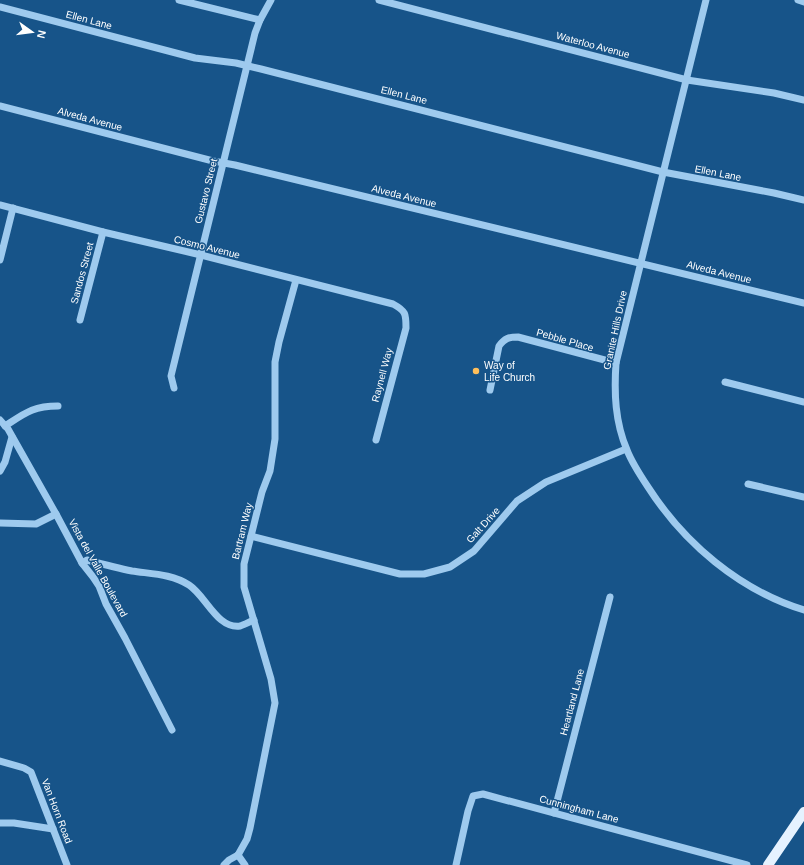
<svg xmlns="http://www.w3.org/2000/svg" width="804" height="865" font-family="Arial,sans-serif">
<rect width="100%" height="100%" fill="#175489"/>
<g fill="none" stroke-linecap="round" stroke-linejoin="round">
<g stroke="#9ecaee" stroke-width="7">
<polyline points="179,0 260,20"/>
<polyline points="379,0 687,80 774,93 804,100"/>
<path d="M706 0 616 363C614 393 615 422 627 450 632 463 640 475 648 487 684 543 739 590 804 610"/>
<polyline points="798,0 804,2"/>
<polyline points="0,7 195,58 236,63 261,69 663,172 774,193 804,200"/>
<polyline points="0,106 213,161 235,165 804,303"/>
<path d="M0 205 103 232 201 255 393 304C406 311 406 314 406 328L376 440"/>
<polyline points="0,260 13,208"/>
<polyline points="80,320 103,232"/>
<polyline points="725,382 804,402"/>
<polyline points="174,388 171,376 255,33 260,20 271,0"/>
<path d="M490 390 499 346C505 338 509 337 518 337L616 363"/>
<polyline points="0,420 8,429 56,514 82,563 93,577 99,586 106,604 125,638 172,730"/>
<path d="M5 426C25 413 33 406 58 406"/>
<polyline points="0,471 5,462 12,437"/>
<polyline points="748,484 804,497"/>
<polyline points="0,523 36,524 56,514"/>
<polyline points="251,536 400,574 424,574 450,567 474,551 517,501 546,482 626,449"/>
<path d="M82 563 87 560C102 564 117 568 132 571 152 574 172 574 189 585 206 596 217 629 240 626 244 625 249 622 254 620"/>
<polyline points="0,761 24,768 31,772 67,865"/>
<polyline points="554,813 610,597"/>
<polyline points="0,823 14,823 53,829"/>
<polyline points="238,855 247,839 250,828 275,703 271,679 244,587 244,564 262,492 270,471 275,439 275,362 279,342 296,280"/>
<polyline points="238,855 245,865"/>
<polyline points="224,865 229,860 238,855"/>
<polyline points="456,865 468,811 473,796 483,794 747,865"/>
</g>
<polyline stroke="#e5f2ff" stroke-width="10" points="768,865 804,812"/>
</g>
<circle fill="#ffbf5b" stroke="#175489" stroke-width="1.5" cx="476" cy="371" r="4"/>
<g text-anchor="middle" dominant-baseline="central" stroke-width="3" stroke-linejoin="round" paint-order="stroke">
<g font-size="10" fill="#fff" stroke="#175489">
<text transform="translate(89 20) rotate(15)">Ellen Lane</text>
<text transform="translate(593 45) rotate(15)">Waterloo Avenue</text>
<text transform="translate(404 95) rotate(14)">Ellen Lane</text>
<text transform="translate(90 119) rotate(15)">Alveda Avenue</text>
<text transform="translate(718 173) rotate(11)">Ellen Lane</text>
<text transform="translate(206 191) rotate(-76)">Gustavo Street</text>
<text transform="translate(404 196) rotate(14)">Alveda Avenue</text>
<text transform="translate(207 247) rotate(14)">Cosmo Avenue</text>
<text transform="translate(719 272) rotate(14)">Alveda Avenue</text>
<text transform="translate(82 273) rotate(-75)">Sandos Street</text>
<text transform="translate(615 330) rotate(-78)">Granite Hills Drive</text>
<text transform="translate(565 340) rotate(16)">Pebble Place</text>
<text transform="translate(382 375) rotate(-75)">Raynell Way</text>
<text transform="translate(483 525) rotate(-48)">Galt Drive</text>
<text transform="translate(242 531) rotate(-76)">Bartram Way</text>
<text transform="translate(98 568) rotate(61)">Vista del Valle Boulevard</text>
<text transform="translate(572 702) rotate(-75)">Heartland Lane</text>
<text transform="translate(579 809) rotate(15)">Cunningham Lane</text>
<text transform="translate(57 811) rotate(69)">Van Horn Road</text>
</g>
<g font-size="10" fill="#fff" stroke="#175489" text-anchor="start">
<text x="484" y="365">Way of<tspan x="484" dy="12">Life Church</tspan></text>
</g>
</g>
<g transform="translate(32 32) rotate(104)" stroke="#175489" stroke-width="3" paint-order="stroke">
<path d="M0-3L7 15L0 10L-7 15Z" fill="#ffffff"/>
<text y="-6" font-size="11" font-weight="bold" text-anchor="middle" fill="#ffffff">N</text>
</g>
</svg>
